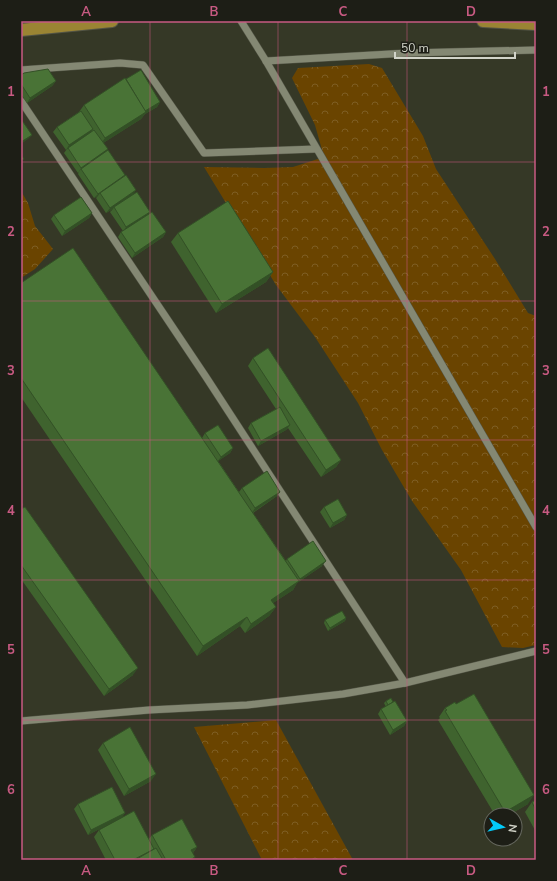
<svg xmlns="http://www.w3.org/2000/svg" width="557" height="881" font-family="'Nunito Sans',sans-serif">
<defs>
<pattern id="forest-crowns" width="20" height="18" patternUnits="userSpaceOnUse"><rect width="20" height="18" fill="#6a4400"/><path d="M2 6a3 3 0 1 1 6 0M12 15a3 3 0 1 1 6 0" fill="none" stroke="#7e5e24"/></pattern>
</defs>
<rect width="100%" height="100%" fill="#353826"/>
<g fill="url(#forest-crowns)">
<polygon points="369,64 382,68 423,136 436,169 495,259 528,313 536,316 536,645 523,648 502,647 461,570 412,501 382,450 358,403 315,337 276,285 204,167 264,168 293,167 324,157 315,125 292,78 298,68"/>
<polygon points="21,191 28,203 35,226 53,249 35,269 21,278"/>
<polygon points="276,720 353,860 262,860 194,727"/>
</g>
<g fill="none" stroke-linecap="round" stroke-linejoin="round">
<defs>
<g id="minor">
<polyline points="241,21 266,61 536,527"/>
<polyline points="266,61 408,53 536,50"/>
<polyline points="21,70 120,63 143,65 204,153 316,149"/>
<polyline points="21,101 206,377 405,683"/>
<polyline points="21,721 149,710 247,705 343,694 405,683 536,651"/>
</g>
<g id="highway">
<polyline points="483,21 536,24"/>
<polyline points="21,30 112,21"/>
</g>
</defs>
<use href="#minor" stroke="#535546" stroke-width="8"/>
<use href="#highway" stroke="#535546" stroke-width="14"/>
<use href="#minor" stroke="#848873" stroke-width="7"/>
<use href="#highway" stroke="#9a8433" stroke-width="12"/>
</g>
<g fill="#3f632e">
<polygon points="21,75 56,81 52,86 27,103 21,94"/>
<polygon points="126,79 160,102 157,107 145,114 141,119 103,143 106,152 133,195 150,212 147,215 166,232 163,237 132,258 118,237 121,232 123,231 110,212 113,209 106,213 96,198 98,196 94,198 78,174 79,172 78,173 64,153 67,149 66,150 53,132 57,127 79,112 84,105"/>
<polygon points="92,213 89,218 62,236 51,219 54,215"/>
<polygon points="178,233 273,272 266,282 216,313 171,242"/>
<polygon points="21,283 202,438 205,433 233,448 230,453 218,461 239,492 242,488 280,492 277,496 253,513 286,561 287,559 322,566 297,583 293,590 273,603 276,607 269,616 245,633 240,626 197,656 21,397"/>
<polygon points="253,358 341,460 336,467 321,477 288,428 286,430 258,446 248,428 251,423 276,409 248,366"/>
<polygon points="324,507 347,515 344,520 330,528 320,512"/>
<polygon points="21,509 133,675 104,696 21,579"/>
<polygon points="346,618 345,621 328,631 324,623 325,620"/>
<polygon points="386,701 393,702 407,721 404,726 390,735 378,714 381,709 386,707 384,703"/>
<polygon points="456,704 528,804 509,815 495,815 438,720 440,718 439,717 445,708"/>
<polygon points="103,743 151,781 124,796 98,750"/>
<polygon points="536,800 536,832 525,812 532,802"/>
<polygon points="78,804 125,813 122,817 88,835 74,809"/>
<polygon points="99,830 149,839 152,835 197,847 193,853 193,860 106,860 94,837"/>
</g>
<g fill="#335026">
<polygon points="56,81 52,86 27,103 30,98"/>
<polygon points="160,102 157,107 145,114 141,119 100,145 105,138 144,112"/>
<polygon points="93,129 90,134 66,150 69,145"/>
<polygon points="32,135 28,139 21,144 21,142"/>
<polygon points="108,149 104,154 81,169 78,173 81,168"/>
<polygon points="125,175 122,180 100,193 98,196 94,198 98,194"/>
<polygon points="136,190 133,195 114,207 113,209 106,213 110,208"/>
<polygon points="150,212 147,217 123,232 126,227"/>
<polygon points="92,213 89,218 62,236 65,231"/>
<polygon points="166,232 163,237 132,258 135,253"/>
<polygon points="273,272 266,282 216,313 222,304"/>
<polygon points="290,425 286,430 258,446 261,441"/>
<polygon points="233,448 230,453 217,462 221,457"/>
<polygon points="341,460 336,467 321,477 326,470"/>
<polygon points="280,492 277,496 252,513 255,508"/>
<polygon points="347,515 344,520 330,528 333,523"/>
<polygon points="326,561 322,566 297,583 293,590 264,609 271,600 299,581 300,579"/>
<polygon points="276,607 269,616 245,633 251,624"/>
<polygon points="247,617 240,626 197,656 203,646"/>
<polygon points="346,618 345,621 328,631 330,628"/>
<polygon points="138,668 133,675 104,696 109,689"/>
<polygon points="407,721 404,726 390,735 393,730"/>
<polygon points="156,774 151,781 124,796 129,789"/>
<polygon points="534,795 528,804 509,815 503,815 505,812"/>
<polygon points="125,813 122,817 88,835 91,830"/>
<polygon points="197,847 192,854 191,850"/>
</g>
<g fill="#497336" stroke="#335026">
<polygon points="48,69 56,81 30,98 21,84 21,75 24,73"/>
<polygon points="141,70 160,102 145,111 126,79"/>
<polygon points="125,78 146,112 105,138 84,105"/>
<polygon points="81,111 93,129 69,145 57,127"/>
<polygon points="21,119 32,135 21,142"/>
<polygon points="94,130 108,149 81,168 68,148"/>
<polygon points="108,150 125,175 98,194 81,169"/>
<polygon points="21,155 24,159 21,160"/>
<polygon points="126,175 136,190 110,208 100,193"/>
<polygon points="137,192 150,212 126,227 114,207"/>
<polygon points="81,197 92,213 65,231 54,215"/>
<polygon points="228,201 273,272 222,304 178,233"/>
<polygon points="152,212 166,232 135,253 121,232"/>
<polygon points="73,248 299,581 271,600 276,607 251,624 247,617 203,646 21,378 21,283"/>
<polygon points="268,348 341,460 326,470 253,358"/>
<polygon points="280,407 290,425 261,441 251,423"/>
<polygon points="218,425 233,448 221,457 205,433"/>
<polygon points="267,471 280,492 255,508 242,488"/>
<polygon points="338,499 347,515 333,523 324,507"/>
<polygon points="21,502 23,505 21,507"/>
<polygon points="25,507 138,668 109,689 21,565 21,509"/>
<polygon points="313,541 326,561 300,579 287,559"/>
<polygon points="342,611 346,618 330,628 325,620"/>
<polygon points="474,694 534,795 505,812 445,711 447,710 445,708 455,702 456,704"/>
<polygon points="391,698 393,702 388,705 386,701"/>
<polygon points="395,701 407,721 393,730 381,709"/>
<polygon points="130,727 156,774 129,789 103,743"/>
<polygon points="112,787 125,813 91,830 78,804"/>
<polygon points="536,800 536,811 532,802"/>
<polygon points="134,811 154,849 133,860 115,860 99,830"/>
<polygon points="182,819 197,847 191,850 195,857 190,860 166,860 152,835"/>
<polygon points="156,848 163,860 135,860"/>
</g>
<path fill="none" stroke="#c85a82" stroke-width="1" stroke-opacity="0.55" d="M150 21V860M278 21V860M407 21V860M21 162H536M21 301H536M21 440H536M21 580H536M21 720H536"/>
<rect width="557" height="881" fill="none" stroke="#1d1e16" stroke-width="44"/>
<g transform="translate(503 827) rotate(98)"><circle r="19" fill="#1d1e16" stroke="#65675e"/>
<path d="M0-3L7 15L0 10L-7 15Z" fill="#03cbf9"/>
<text y="-6" font-size="11" font-weight="bold" text-anchor="middle" fill="#d2d4c9">N</text>
</g>
<path d="M395 52v6h120v-6" fill="none" stroke="#d2d4c9" stroke-width="2"/>
<text x="401" y="52" font-size="12" fill="#d2d4c9" stroke="#1d1e16" stroke-width="3" paint-order="stroke">50 m</text>
<rect x="22" y="22" width="513" height="837" fill="none" stroke="#c85a82" stroke-width="1.5"/>
<g font-size="13" text-anchor="middle" font-weight="bold" fill="#c85a82">
<text x="86" y="16">A</text>
<text x="214" y="16">B</text>
<text x="343" y="16">C</text>
<text x="471" y="16">D</text>
<text x="11" y="96">1</text>
<text x="546" y="96">1</text>
<text x="11" y="236">2</text>
<text x="546" y="236">2</text>
<text x="11" y="375">3</text>
<text x="546" y="375">3</text>
<text x="11" y="515">4</text>
<text x="546" y="515">4</text>
<text x="11" y="654">5</text>
<text x="546" y="654">5</text>
<text x="11" y="794">6</text>
<text x="546" y="794">6</text>
<text x="86" y="875">A</text>
<text x="214" y="875">B</text>
<text x="343" y="875">C</text>
<text x="471" y="875">D</text>
</g>
</svg>
